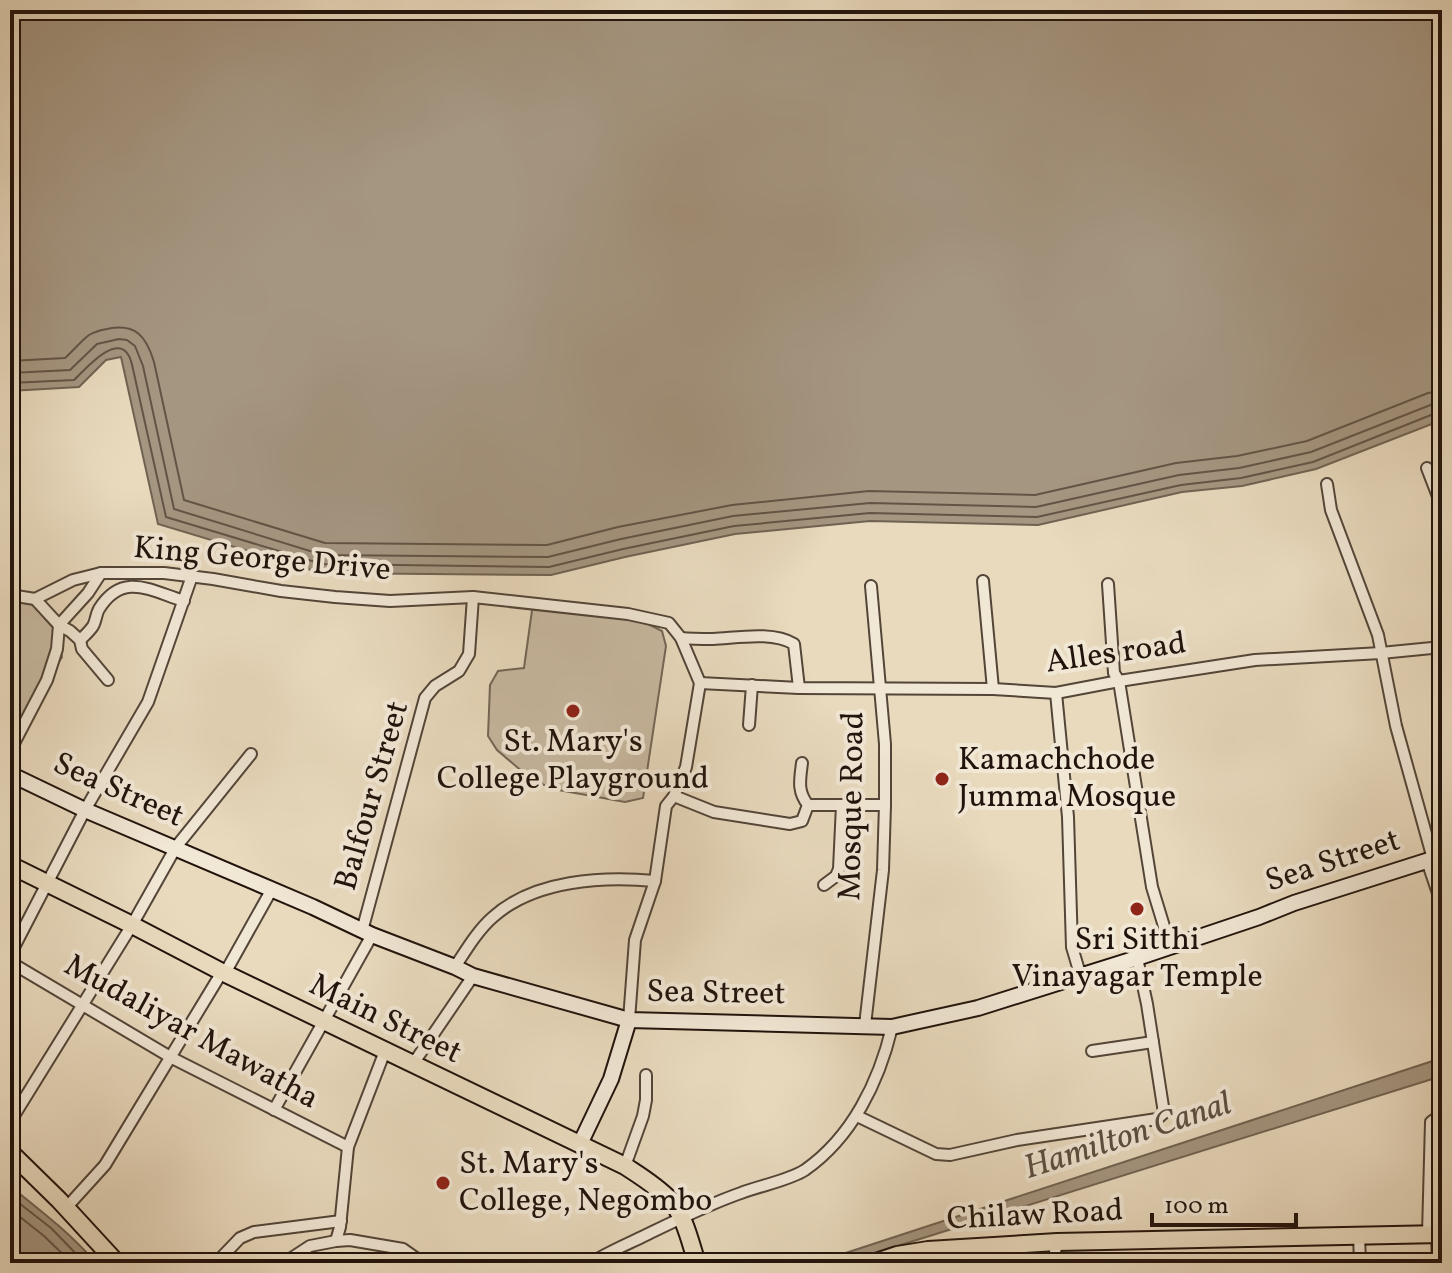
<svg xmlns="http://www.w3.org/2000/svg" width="1452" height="1273" font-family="Vollkorn,serif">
<rect width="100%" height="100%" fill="#e9dabe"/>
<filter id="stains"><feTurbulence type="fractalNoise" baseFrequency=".0025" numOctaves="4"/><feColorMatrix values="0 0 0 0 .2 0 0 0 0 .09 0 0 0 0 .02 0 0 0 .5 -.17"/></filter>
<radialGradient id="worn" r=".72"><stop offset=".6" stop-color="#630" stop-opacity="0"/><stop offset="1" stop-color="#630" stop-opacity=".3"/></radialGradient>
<g fill="#c7b8a0" stroke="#746656" stroke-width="2">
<polygon points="10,600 33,605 55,630 62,657 47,680 10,751"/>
<polygon points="533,603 628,614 662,631 666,646 643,798 625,802 553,789 531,779 497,750 488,736 490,685 498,671 524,668"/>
</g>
<g fill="#a59681" stroke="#706252" stroke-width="2">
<polygon points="10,10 1442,10 1442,420 1316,469 1242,486 1182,492 1038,525 870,521 735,534 625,557 551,575 321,573 158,524 121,357 106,360 79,387 10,391"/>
<polygon points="1442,1058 1442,1076 843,1263 815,1263"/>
<path d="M10 1186C40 1210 70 1233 96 1263H10Z"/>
</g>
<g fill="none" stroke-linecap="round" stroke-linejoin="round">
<g stroke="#635446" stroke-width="2">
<path d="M10 361 65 358C73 351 80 342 89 335 94 332 101 330 107 329 136 323 146 336 154 362L184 500 325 543 547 545 618 527 732 505 869 491 1035 495 1176 463 1237 456 1307 441 1428 393 1442 391"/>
<polyline points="10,373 70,370 97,344 119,339 127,340 135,346 143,366 174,509 323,555 548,557 621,539 733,516 870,503 1036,507 1179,475 1239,468 1311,452 1433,404 1442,403"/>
<path d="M10 383 74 380C84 371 116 332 129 356 131 360 132 364 133 369L166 517 322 564 549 567 623 549 734 526 870 513 1037 517 1181 485 1241 478 1313 462 1436 413H1442"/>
<polyline points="10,1196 51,1228 85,1263"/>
<polyline points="10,1209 44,1236 72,1263"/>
</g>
<defs>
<g id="street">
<polyline points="1427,468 1442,507"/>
<polyline points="1327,484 1331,510 1378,635 1396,726 1433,859"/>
<polyline points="983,581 993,689"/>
<polyline points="1108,584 1114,673 1119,681 1152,887 1170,946"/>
<polyline points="10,595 35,599 59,625 70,631 80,640 82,649 108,680"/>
<polyline points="35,599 73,580 101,573"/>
<path d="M681 638C692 639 703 639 713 639 737 638 772 631 794 644L799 688"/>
<path d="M80 640C84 636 89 632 93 626 96 621 96 614 99 609 123 571 151 591 184 601"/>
<polyline points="700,683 799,688 993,689 1056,693 1119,681 1255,660 1381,653 1442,647"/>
<polyline points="1056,693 1068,817 1072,947 1080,974"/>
<polyline points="749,725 752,685"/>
<polyline points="10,751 47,680 57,649 59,625 88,593 101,573 164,573 213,579 281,591 335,597 390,601 473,597 628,614 669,623 681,638 700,683 686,767 674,796 666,806 655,881 635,940 629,1020"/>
<path d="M802 763C800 780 797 791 808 805"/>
<polyline points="674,796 714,812 790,824 802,821 808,805 885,805"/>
<polyline points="1427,861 1442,905"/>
<polyline points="824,885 836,876 839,869 842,805"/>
<polyline points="362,931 425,698 435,686 459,671 469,654 473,597"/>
<polyline points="10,955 85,810 148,702 192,576"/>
<polyline points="10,962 172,1058 348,1147"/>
<path d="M455 967C466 950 478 930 493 917 534 880 603 876 655 881"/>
<polyline points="225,973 272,889"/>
<polyline points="865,1025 883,870 885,805 885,744 871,586"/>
<polyline points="1092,1051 1153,1042"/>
<polyline points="413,1064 473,976"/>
<polyline points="274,1110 372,935"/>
<polyline points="857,1116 936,1154 950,1155 1017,1140 1157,1119 1164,1113 1147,1004 1137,958"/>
<polyline points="10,1122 132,925 176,847 251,754"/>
<polyline points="625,1166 643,1116 646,1100 646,1075"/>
<polyline points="66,1208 105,1165 222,972"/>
<polyline points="1428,1234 1431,1122 1442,1114"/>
<polyline points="1437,1234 1438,1263"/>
<polyline points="1359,1235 1360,1263"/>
<polyline points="336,1241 340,1227 348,1147 385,1051"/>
<polyline points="216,1263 240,1238 254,1232 341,1221"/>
<polyline points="284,1263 310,1246 336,1241 350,1240 403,1249 423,1263"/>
<path d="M591 1263C608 1252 628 1244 646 1235 677 1220 709 1204 741 1193 759 1186 790 1180 805 1170 852 1137 879 1082 892 1027"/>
<polyline points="1053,1263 1057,1242"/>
</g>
<g id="secondary">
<polyline points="10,774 85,810 313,907 372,935 455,967 473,976 629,1020 892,1027 978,1008 1137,958 1259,917 1294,903 1442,856"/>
<polyline points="580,1144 611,1079 629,1020"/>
</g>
<g id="primary">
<path d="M10 865 132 925 222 972 625 1166C640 1176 657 1186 670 1200 685 1216 690 1242 697 1263"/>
<polyline points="10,1152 59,1200 117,1263"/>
<polyline points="873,1263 897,1255 928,1250 1057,1242 1442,1234"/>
</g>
</defs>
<use href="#street" stroke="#534538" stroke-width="14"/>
<use href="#secondary" stroke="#21130c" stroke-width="18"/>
<use href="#primary" stroke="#21130c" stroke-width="20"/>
<use href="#street" stroke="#f1e7d5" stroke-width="10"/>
<use href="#secondary" stroke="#f1e7d5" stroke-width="14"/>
<use href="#primary" stroke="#e9dabe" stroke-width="16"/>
</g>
<g fill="#8f2418" stroke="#f1e7d5" stroke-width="3">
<circle cx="573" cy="711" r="8"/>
<circle cx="942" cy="779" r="8"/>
<circle cx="1137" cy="909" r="8"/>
<circle cx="443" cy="1183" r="8"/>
</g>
<g text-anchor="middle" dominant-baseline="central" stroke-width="8" stroke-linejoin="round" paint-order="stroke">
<g font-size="32" fill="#21130c" stroke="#f1e7d5">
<text transform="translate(262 560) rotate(5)">King George Drive</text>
<text transform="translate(1116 654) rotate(-8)">Alles road</text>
<text transform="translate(118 791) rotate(24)">Sea Street</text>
<text transform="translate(373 796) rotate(-74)">Balfour Street</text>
<text transform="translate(853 806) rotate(-89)">Mosque Road</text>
<text transform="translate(1333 862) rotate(-18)">Sea Street</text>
<text transform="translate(716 994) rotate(1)">Sea Street</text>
<text transform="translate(385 1020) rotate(26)">Main Street</text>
<text transform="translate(191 1033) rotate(29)">Mudaliyar Mawatha</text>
<text transform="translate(1035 1216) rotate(-3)">Chilaw Road</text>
</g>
<g font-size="32" fill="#21130c" stroke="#f1e7d5">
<text x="573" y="743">St. Mary's<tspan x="573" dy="37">College Playground</tspan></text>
<text x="958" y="761" text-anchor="start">Kamachchode<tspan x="958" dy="37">Jumma Mosque</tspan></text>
<text x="1137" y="941">Sri Sitthi<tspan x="1137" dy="37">Vinayagar Temple</tspan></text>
<text x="459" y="1165" text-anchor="start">St. Mary's<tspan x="459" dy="37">College, Negombo</tspan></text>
</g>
<g font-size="34" font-style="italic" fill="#5c4e41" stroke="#f1e7d5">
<text transform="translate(1128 1137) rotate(-18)">Hamilton Canal</text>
</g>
</g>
<rect width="1452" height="1273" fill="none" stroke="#e9dabe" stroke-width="40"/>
<rect x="12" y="12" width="1428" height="1249" fill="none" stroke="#21130c" stroke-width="4"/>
<rect x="20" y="20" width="1412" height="1233" fill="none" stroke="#21130c" stroke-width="2"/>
<path d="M1152 1213v12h144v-12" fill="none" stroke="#21130c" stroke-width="4"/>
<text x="1164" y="1213" font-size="24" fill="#21130c" stroke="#f1e7d5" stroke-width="6" paint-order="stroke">100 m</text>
<rect width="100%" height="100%" filter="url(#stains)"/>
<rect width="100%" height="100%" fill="url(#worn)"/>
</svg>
